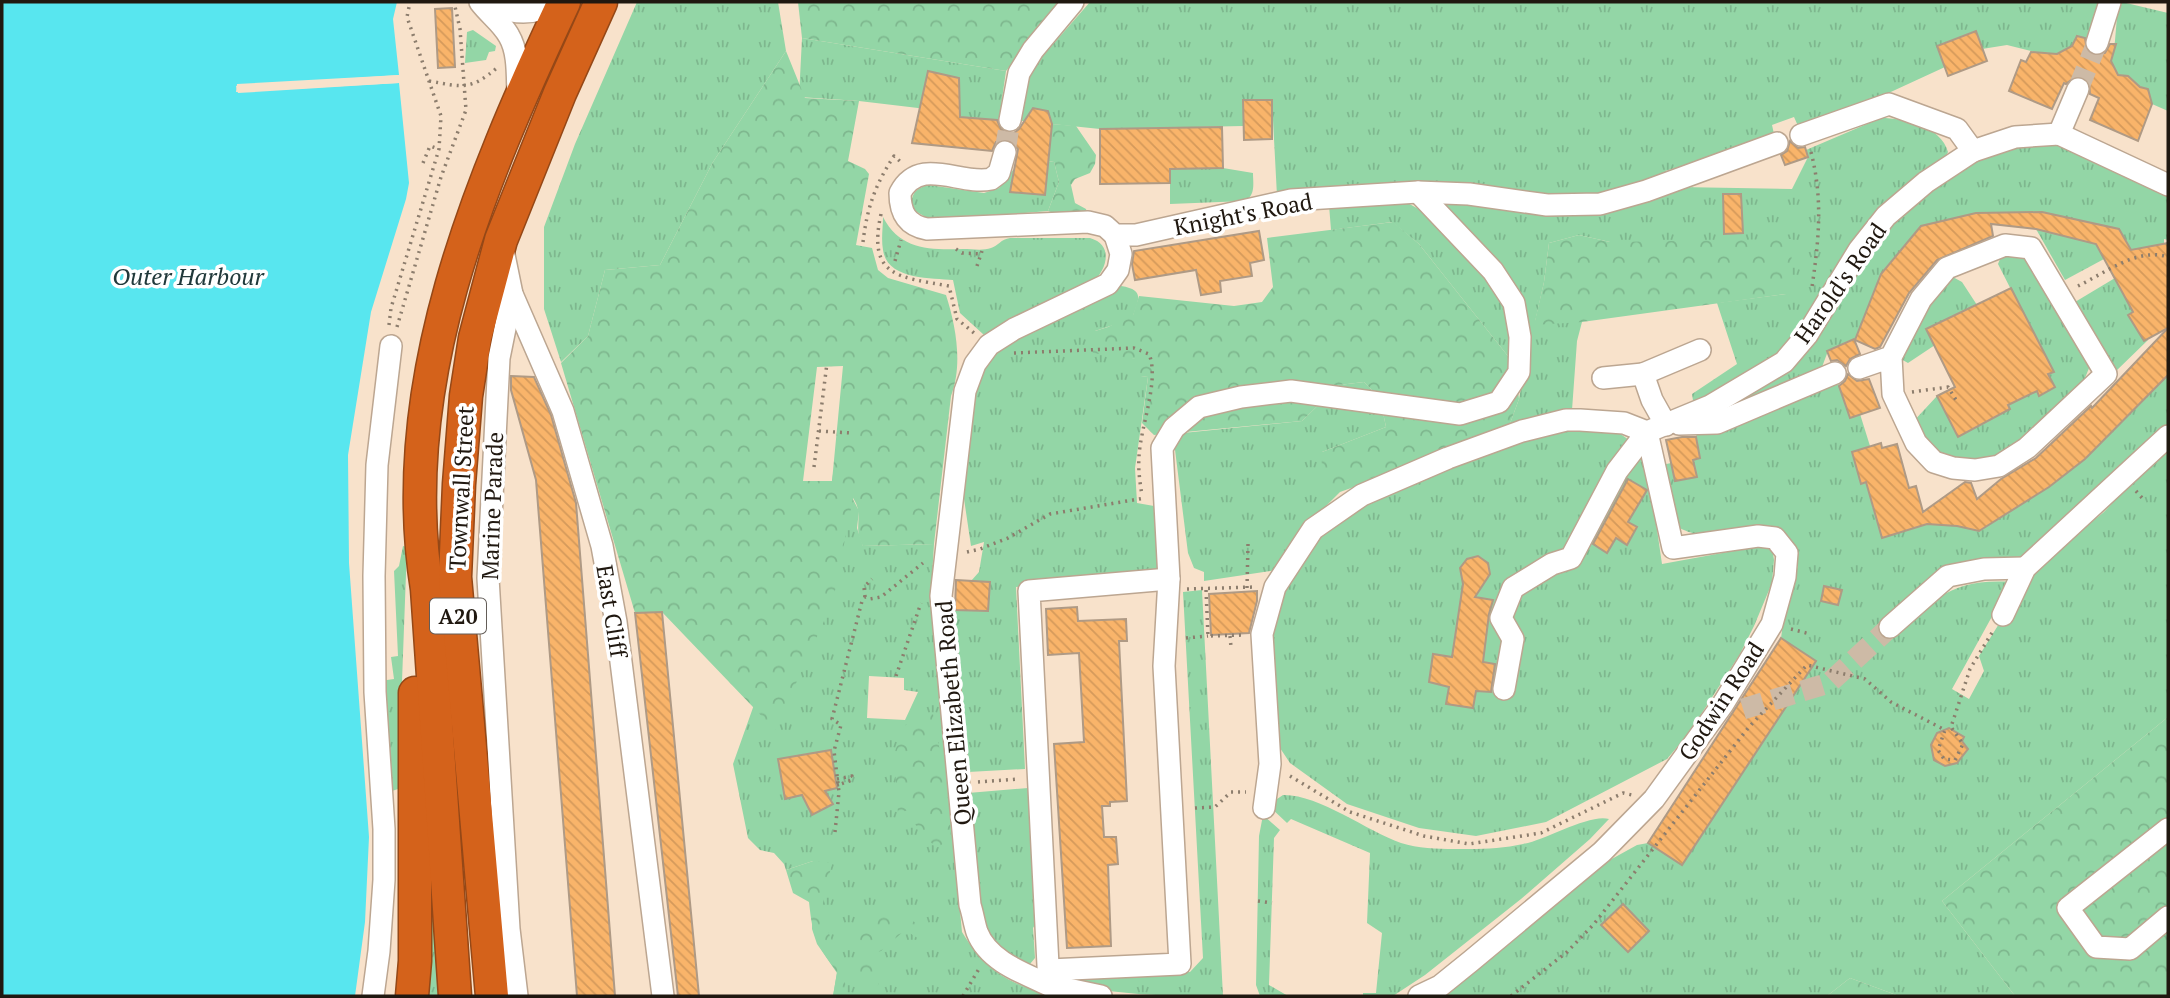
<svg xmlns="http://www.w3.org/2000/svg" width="2170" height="998" font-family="'PT Serif',serif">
<defs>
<pattern id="grass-tufts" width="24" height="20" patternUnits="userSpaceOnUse" patternTransform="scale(1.75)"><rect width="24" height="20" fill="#93d6a6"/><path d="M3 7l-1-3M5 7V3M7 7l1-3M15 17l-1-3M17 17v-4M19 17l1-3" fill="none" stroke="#7eb78e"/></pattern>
<pattern id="forest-crowns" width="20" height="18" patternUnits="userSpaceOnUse" patternTransform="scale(1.75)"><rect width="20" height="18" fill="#93d6a6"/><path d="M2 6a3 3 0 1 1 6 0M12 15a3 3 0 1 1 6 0" fill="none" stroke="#7eb78e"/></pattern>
<pattern id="building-back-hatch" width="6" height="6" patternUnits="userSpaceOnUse" patternTransform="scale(1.75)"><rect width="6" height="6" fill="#f9b46a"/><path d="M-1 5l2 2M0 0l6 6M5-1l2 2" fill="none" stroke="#d59a5b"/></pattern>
</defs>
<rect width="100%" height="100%" fill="#f8e2cb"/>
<g fill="url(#grass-tufts)" fill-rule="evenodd">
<polygon points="637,2 778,2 786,51 713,162 660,265 605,270 588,336 561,362 544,309 544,227 575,144"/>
<polygon points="1090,2 2103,2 2090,40 2079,36 2075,40 2075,44 2055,55 2050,53 2047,55 2007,45 1982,49 1975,31 1937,46 1945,67 1856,108 1798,126 1794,117 1772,125 1774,134 1720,155 1665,171 1680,170 1602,199 1277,196 1272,101 1243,101 1243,126 1100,129 1052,124 1048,111 1033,108 1024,121 1020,121 1027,74"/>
<polygon points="2122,2 2168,13 2168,111 2152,104 2148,89 2138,86 2132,79 2119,77 2109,57 2114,52 2117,17"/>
<polygon points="473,30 496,46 495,51 489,52 486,60 465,63 467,32"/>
<polygon points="802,38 1006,71 999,120 960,117 918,108 859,101 799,97"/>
<path d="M1881 118C1904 118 1941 126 1948 152L1944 160 1786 349 1694 407 1692 394 1737 364 1717 303 1786 294 1610 242 1579 235 1549 243 1544 282 1535 322H1582L1577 341 1572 410 1508 429 1519 399 1524 372 1522 323 1428 198 1530 209 1679 187 1792 189 1808 157 1806 150Z"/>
<polygon points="2062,143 2168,194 2168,240 2164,239 2164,244 2131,250 2119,229 2042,212 1976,213 1921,226 1856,338 1828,351 1822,367 1716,413 1787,367 1891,221 1961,168 1996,153 2027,144"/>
<path d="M1048 161 1054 162 1059 182 1048 211 975 217 927 218 912 209C910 195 915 188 929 185L984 193 999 188 1013 170Z"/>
<path d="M1223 168 1253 173C1253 183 1256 195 1245 201L1170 204V169Z"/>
<polygon points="1404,201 1424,212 1478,267 1507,309 1515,365 1419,244 1392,222 1331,230 1329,205"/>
<path d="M883 217C900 250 930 250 963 249 972 249 983 251 991 248 998 246 1001 239 1010 238H1090C1114 245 1107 269 1093 282L984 335 960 313 953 280C931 278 887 280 883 250 881 239 883 227 883 217Z"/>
<polygon points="2036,229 2096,244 2104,259 2065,280"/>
<polygon points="2011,255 2026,257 2090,366 2084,380 2009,451 1991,461 1940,461 1911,424 1937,396 2028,385 2053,372 1998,264 2000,259"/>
<polygon points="1951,276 1962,282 1977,305 1927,329 1935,345 1908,363 1899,358 1909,329"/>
<polygon points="2115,278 2133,312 2128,315 2136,328 2139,327 2148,340 2114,373 2075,302"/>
<path d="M1121 286C1146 290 1138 300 1132 319L1095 331 1126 356 1144 362 1141 376 1148 377 1135 468 1137 503 1154 506 1157 518 1161 577 1016 587 1025 769 968 772 953 610 987 611 990 582 971 581 979 572 984 542 971 546 963 492 973 397 986 363 1000 348 1111 293Z"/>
<path d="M2168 375V424L2013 565H1978L1877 632 1882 642 1891 639C1932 601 1950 578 2011 582L1952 689 1969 699 1984 671 1979 656 2033 569 2104 512 2168 443V717L1942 901 2015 996H1899L1850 978 1827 996H1437L1581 876 1637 845 1648 843 1682 865 1815 661 1781 638 1786 602 1798 566 1795 553 1789 543C1767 541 1686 541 1674 523 1669 515 1664 477 1662 465L1671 463 1675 481 1696 477 1693 460 1700 458 1696 434 1839 384 1850 418 1860 414 1870 446 1852 452 1861 484 1876 479 1872 505 1882 537 1927 524 1957 526 1979 531 2049 487 2085 459Z"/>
<polygon points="1364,382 1380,398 1386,427 1322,452 1401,470 1340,492 1301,531 1277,570 1204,581 1204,572 1194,568 1188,553 1173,434 1302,421 1339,385"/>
<polygon points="1566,430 1619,433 1629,440 1641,454 1652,495 1662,564 1766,545 1772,547 1774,560 1772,583 1754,626 1740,654 1689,733 1667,759 1546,822 1476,836 1419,828 1347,804 1290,763 1280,748 1274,727 1273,632 1282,596 1314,540 1363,501 1520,441"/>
<path d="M833 474H840L859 511 857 528 863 546 934 544 931 594 934 635 962 932C986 972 1009 983 1052 996H833L837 973 817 944 812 929 813 861 786 870 784 864 774 853 760 850 748 838 733 764 831 487ZM869 676 904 678V690L918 692 905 720 867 718ZM831 750 837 788 825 791 832 804 812 815 802 795 785 798 778 760Z"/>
<polygon points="403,546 407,547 398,789 389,792 380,681 394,679 391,657 398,656 394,571 399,566"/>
<path d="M1202 590 1223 996C1167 996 1115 996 1060 981L1190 972 1203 958 1183 592Z"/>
<polygon points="1028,788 1036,923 1033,928 1035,958 1030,964 1023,964 1012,958 996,943 987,929 980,909 968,793"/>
<path d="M1283 795C1318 794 1367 831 1401 843 1423 850 1447 849 1470 849 1487 849 1506 848 1523 844 1545 840 1591 813 1609 819L1590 839 1521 899 1425 975 1393 996H1363V993H1376L1382 933 1367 923 1370 853 1291 819 1287 823 1268 805Z"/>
<polygon points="1263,815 1280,830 1274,838 1269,985 1288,996 1260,996 1256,985 1259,836"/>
<polygon points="431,857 438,996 419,996"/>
</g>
<g fill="url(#forest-crowns)" fill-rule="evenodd">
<polygon points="798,2 1061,2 1006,71 802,38"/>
<path d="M786 51 805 98 859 101 848 161 865 169 869 174 856 245 872 248 878 270 888 278 946 295C956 326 963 365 951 396L934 544 863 546C852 526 865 516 853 498L833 601 775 730 662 612 635 613 561 363 588 336 605 270 660 265 713 162ZM843 366 832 481H803L817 367Z"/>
<polygon points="1052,124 1076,126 1096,155 1095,164 1090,173 1075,179 1071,185 1075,203 1086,209 1087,213 1059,215 1048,211 1059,182 1054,162 1048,161"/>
<polygon points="1393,222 1419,244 1515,365 1519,399 1508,429 1401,470 1327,490 1321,485 1322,452 1386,427 1380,398 1364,382 1339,385 1302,421 1154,435 1142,423 1148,377 1132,375 1135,359 1093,353 1088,340 1095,331 1108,327 1133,315 1139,296 1234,306 1262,302 1273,287 1267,238"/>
<polygon points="1579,235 1610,242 1792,239 1791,277 1786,294 1582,322 1534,325 1544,282 1549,243"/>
<polygon points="925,712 933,714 948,795 951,839 936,848 914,823 910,809 898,814 894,753 910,716"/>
<polygon points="2168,717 2168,996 2015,996 1942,901"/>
<path d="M813 861 832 863 823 903 824 922 839 957 848 996H833L837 972C816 943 813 939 809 902L793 893 786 870Z"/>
<polygon points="891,906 895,911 932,932 919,939 905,930 881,951 874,953 885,967 878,985 870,996 853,996 856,991 857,929 874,912"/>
<polygon points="1850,978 1899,996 1827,996"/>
</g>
<polygon fill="#58e6ef" points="2,2 397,2 393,19 399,75 236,86 238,93 399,83 409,183 406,199 371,312 348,455 349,563 369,837 365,922 355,996 2,996"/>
<polygon fill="#f8e2cb" points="399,75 399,78 240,89 399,80 399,83 236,92 237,84"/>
<g fill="url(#building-back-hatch)" stroke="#af9a85" stroke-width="2">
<polygon points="452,8 455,67 438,68 435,9"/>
<polygon points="1976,31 1987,61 1948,76 1937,46"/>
<polygon points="2077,36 2085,38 2087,51 2094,56 2105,53 2110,44 2116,44 2111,61 2118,75 2128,76 2140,87 2148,89 2152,104 2138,141 2090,120 2099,98 2090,94 2089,82 2082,77 2076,76 2066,84 2064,83 2052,109 2009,91 2021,60 2026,62 2031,52 2057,54 2072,46"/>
<polygon points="928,71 959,78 960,117 997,120 1001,129 1007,133 1014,133 1019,129 1033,108 1048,111 1052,124 1045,195 1010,192 1018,149 1009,140 996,142 992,151 912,143"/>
<polygon points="1243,100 1272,100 1272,139 1244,140"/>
<polygon points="1222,127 1223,168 1170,169 1170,183 1100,184 1100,129"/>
<polygon points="1790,141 1798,148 1805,147 1808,157 1785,165 1781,155 1787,151"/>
<polygon points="1723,194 1741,194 1743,233 1724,234"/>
<polygon points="2042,212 2119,229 2131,250 2168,243 2168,328 2144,341 2128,315 2133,312 2096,244 2036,229 1991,224 1993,236 1937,260 1909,293 1880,347 1875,349 1855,340 1881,274 1921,226 1976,213"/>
<polygon points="1259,231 1264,260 1250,263 1252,276 1220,281 1221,292 1201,295 1196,270 1135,280 1132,264 1134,251"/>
<polygon points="2011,288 2054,372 2048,374 2055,387 2039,396 2037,391 2008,405 2010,409 1958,437 1937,396 1955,387 1926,329"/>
<polygon points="2168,328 2168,375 2085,459 2049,487 1979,531 1957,526 1927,524 1882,538 1866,482 1861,484 1852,452 1881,443 1882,448 1897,444 1909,488 1916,486 1923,512 1965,482 1971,483 1977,499 2001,479 2036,458 2091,406 2092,408"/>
<polygon points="1854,339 1860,354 1850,359 1846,366 1837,360 1831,361 1827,351"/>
<polygon points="1848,374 1857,381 1869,379 1880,408 1850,418 1839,386 1845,381"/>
<polygon points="511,376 534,377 551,415 576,503 615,996 577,996 536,480 511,390"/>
<polygon points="1682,437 1696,437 1700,458 1693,460 1697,477 1675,481 1666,440"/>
<polygon points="1628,479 1647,490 1628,522 1637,527 1627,545 1616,538 1607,553 1593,544"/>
<polygon points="1478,556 1488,563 1490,574 1475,597 1493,600 1489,614 1483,662 1495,664 1491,692 1476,691 1473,708 1446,704 1449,687 1429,682 1433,654 1452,657 1463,584 1460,568 1467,559"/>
<polygon points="956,580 990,582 988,611 955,610"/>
<polygon points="1824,586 1842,590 1838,605 1821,601"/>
<polygon points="1257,591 1257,601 1249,633 1211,635 1209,594"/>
<polygon points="1077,607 1078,621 1126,619 1127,641 1119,641 1127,801 1110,802 1110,806 1102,806 1104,837 1116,837 1118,864 1108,865 1111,946 1067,948 1054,744 1084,742 1079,653 1048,655 1046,609"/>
<polygon points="662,612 699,996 678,996 635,613"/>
<polygon points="1781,638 1816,661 1682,865 1648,843"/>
<polygon points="1949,728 1964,737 1962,741 1968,749 1957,763 1945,766 1934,760 1931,745 1937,733"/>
<polygon points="831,750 837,788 825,791 833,804 812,815 802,795 785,799 778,759"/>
<polygon points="1623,904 1649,931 1628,952 1601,925"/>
</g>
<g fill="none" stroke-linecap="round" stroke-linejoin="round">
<g stroke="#cdbaa6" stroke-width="21" stroke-dasharray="21 10" stroke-linecap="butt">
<polyline points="2078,89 2097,43"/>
<polyline points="1005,152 1010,120"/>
<polyline points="1743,709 1829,683 1890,627"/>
</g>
<defs>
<g id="minor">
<path d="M480 2C489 14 502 23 509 36 519 53 517 77 518 97"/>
<path d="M484 2C506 12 532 19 553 2"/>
<polyline points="2097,43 2110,2"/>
<polyline points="1010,120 1019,73 1033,50 1073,2"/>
<polyline points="2059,134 2078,89"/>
<polyline points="1801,135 1889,104 1957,129 1973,151 2015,137 2059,134 2168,185"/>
<path d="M1005 152 999 173 991 179C960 186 920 155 900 193 900 212 906 225 927 229L1088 222 1105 226 1115 235H1136L1291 200 1418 192 1469 194 1547 205 1600 204 1646 191 1777 143"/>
<polyline points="503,250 512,294 563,411 602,546 616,622 663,996"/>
<polyline points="512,294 499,358 488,578 509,929 517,996"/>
<polyline points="1859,368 1891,357 1893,394 1916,443 1934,462 1953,468 1975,470 1999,466 2027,448 2106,374 2031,248 2005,245 1947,268 1921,299 1891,357"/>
<polyline points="1603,378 1643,374"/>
<polyline points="1679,424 1717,423 1835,373"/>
<polyline points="1666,425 1652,400 1643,374 1700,350"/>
<polyline points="2003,615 2025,568 2168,436"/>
<polyline points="1890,627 1948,576 1984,569 2025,568"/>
<polyline points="1264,808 1270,764 1262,634 1275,587 1313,529 1362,495 1448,458 1522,431 1566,420 1580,420 1624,423 1647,432 1617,471 1571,558 1552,564 1513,588 1501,618 1513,639 1504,689"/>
<polyline points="2168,829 2068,908 2096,947 2130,949 2168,917"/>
<polyline points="1049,970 1180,964 1164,666 1169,579 1162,448 1174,428 1199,407 1241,397 1291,391 1460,414 1499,402 1519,372 1520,337 1514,303 1493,271 1418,192"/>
<path d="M1049 985C1023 973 988 961 977 932 974 923 973 914 970 905L941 596 965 391 975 364 989 345 1014 329 1108 284 1118 270 1121 254 1115 235"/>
<polyline points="373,996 379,951 384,880 384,829 375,692 374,576 377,465 391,346"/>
<polyline points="1101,996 1049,985 1029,591 1169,579"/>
<polyline points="1419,996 1440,986 1471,961 1602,852 1654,799 1723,704 1772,624 1785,577 1787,553 1775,538 1758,536 1673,548 1647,432 1710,406 1784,362 1807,335 1859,250 1886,216 1926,182 1973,151"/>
</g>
<g id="highway">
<polyline points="412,996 415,961 415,693"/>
<path d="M455 996 427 589C394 384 479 183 564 2"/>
<polyline points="492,996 455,577 459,484 466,396 475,338 501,240 560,93 601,2"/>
</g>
</defs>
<use href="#minor" stroke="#bca691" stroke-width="24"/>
<use href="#highway" stroke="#954817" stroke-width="35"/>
<g stroke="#8c7d6d" stroke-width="3.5" stroke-dasharray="2 5" stroke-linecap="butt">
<path d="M429 81C463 87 470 91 498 67"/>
<path d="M1811 152C1823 199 1819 239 1812 287"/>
<polyline points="423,163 430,146 439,149"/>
<path d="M881 214C867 277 899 277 949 286L957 319 974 333"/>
<path d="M863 242C867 208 875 185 894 156L902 163"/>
<polyline points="956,249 962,253 981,254"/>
<polyline points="895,261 901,240"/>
<polyline points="977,266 982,251"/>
<path d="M2078 286C2105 273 2138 247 2168 257"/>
<polyline points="389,325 391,308 439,149 441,116 407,17 410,2"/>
<polyline points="397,327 441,177 466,110 460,29 454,2"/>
<path d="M1014 353 1134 348 1149 354C1160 380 1140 428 1139 457 1138 470 1140 483 1142 495"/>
<polyline points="1912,392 1948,387 1956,400"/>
<polyline points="819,431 851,433"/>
<polyline points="814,467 827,363"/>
<polyline points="2136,491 2143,499"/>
<polyline points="967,552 980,549 1008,538 1050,514 1145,498"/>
<polyline points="1247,588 1248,544"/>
<polyline points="1187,589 1255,587"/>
<polyline points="1206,590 1208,636 1244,635"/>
<polyline points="865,597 864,587 872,579"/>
<polyline points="1791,629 1810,634"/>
<polyline points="1230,636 1231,647"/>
<polyline points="1186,638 1208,636"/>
<polyline points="896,676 921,603"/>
<polyline points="1290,776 1350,812 1424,836 1469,844 1541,833 1623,793 1632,795"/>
<polyline points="837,779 852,776 852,780 841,784"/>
<polyline points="978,782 1019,779"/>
<polyline points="1195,808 1215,807 1231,792 1246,792"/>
<polyline points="835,832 839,792 834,751 841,725 832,719 862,601 865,597 870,599 881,597 923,563"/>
<polyline points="1258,901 1272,903"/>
<polyline points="963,996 980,967"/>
<polyline points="1511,996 1567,952 1594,924 1749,727 1807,665 1865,679 1891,702 1945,730 1938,750 1944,759 1955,760 1963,744 1951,727 1970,669 1993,631"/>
</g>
<use href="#minor" stroke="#fff" stroke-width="21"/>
<use href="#highway" stroke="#d4621b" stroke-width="32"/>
<polyline stroke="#8c7d6d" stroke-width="3.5" stroke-dasharray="2 5" stroke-linecap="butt" points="837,785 841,784"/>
</g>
<g text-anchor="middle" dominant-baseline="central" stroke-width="7" stroke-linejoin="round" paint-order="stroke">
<rect fill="#fff" stroke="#635d58" stroke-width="2" x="430" y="598.5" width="56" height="35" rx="5"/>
<g font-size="21" font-weight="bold" fill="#201810">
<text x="458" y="616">A20</text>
</g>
<g font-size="23" fill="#201810" stroke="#fff">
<text transform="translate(1243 214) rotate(-11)">Knight's Road</text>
<text transform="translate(1840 283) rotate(-55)">Harold's Road</text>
<text transform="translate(461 488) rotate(-87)">Townwall Street</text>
<text transform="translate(492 506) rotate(-88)">Marine Parade</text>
<text transform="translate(612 611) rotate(81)">East Cliff</text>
<text transform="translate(1721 701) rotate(-57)">Godwin Road</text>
<text transform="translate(953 713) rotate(-95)">Queen Elizabeth Road</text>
</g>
<g font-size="24" font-style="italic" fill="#21393b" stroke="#fff">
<text x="188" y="276">Outer Harbour</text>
</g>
</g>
<rect width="2170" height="998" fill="none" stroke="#201810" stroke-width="7"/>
</svg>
